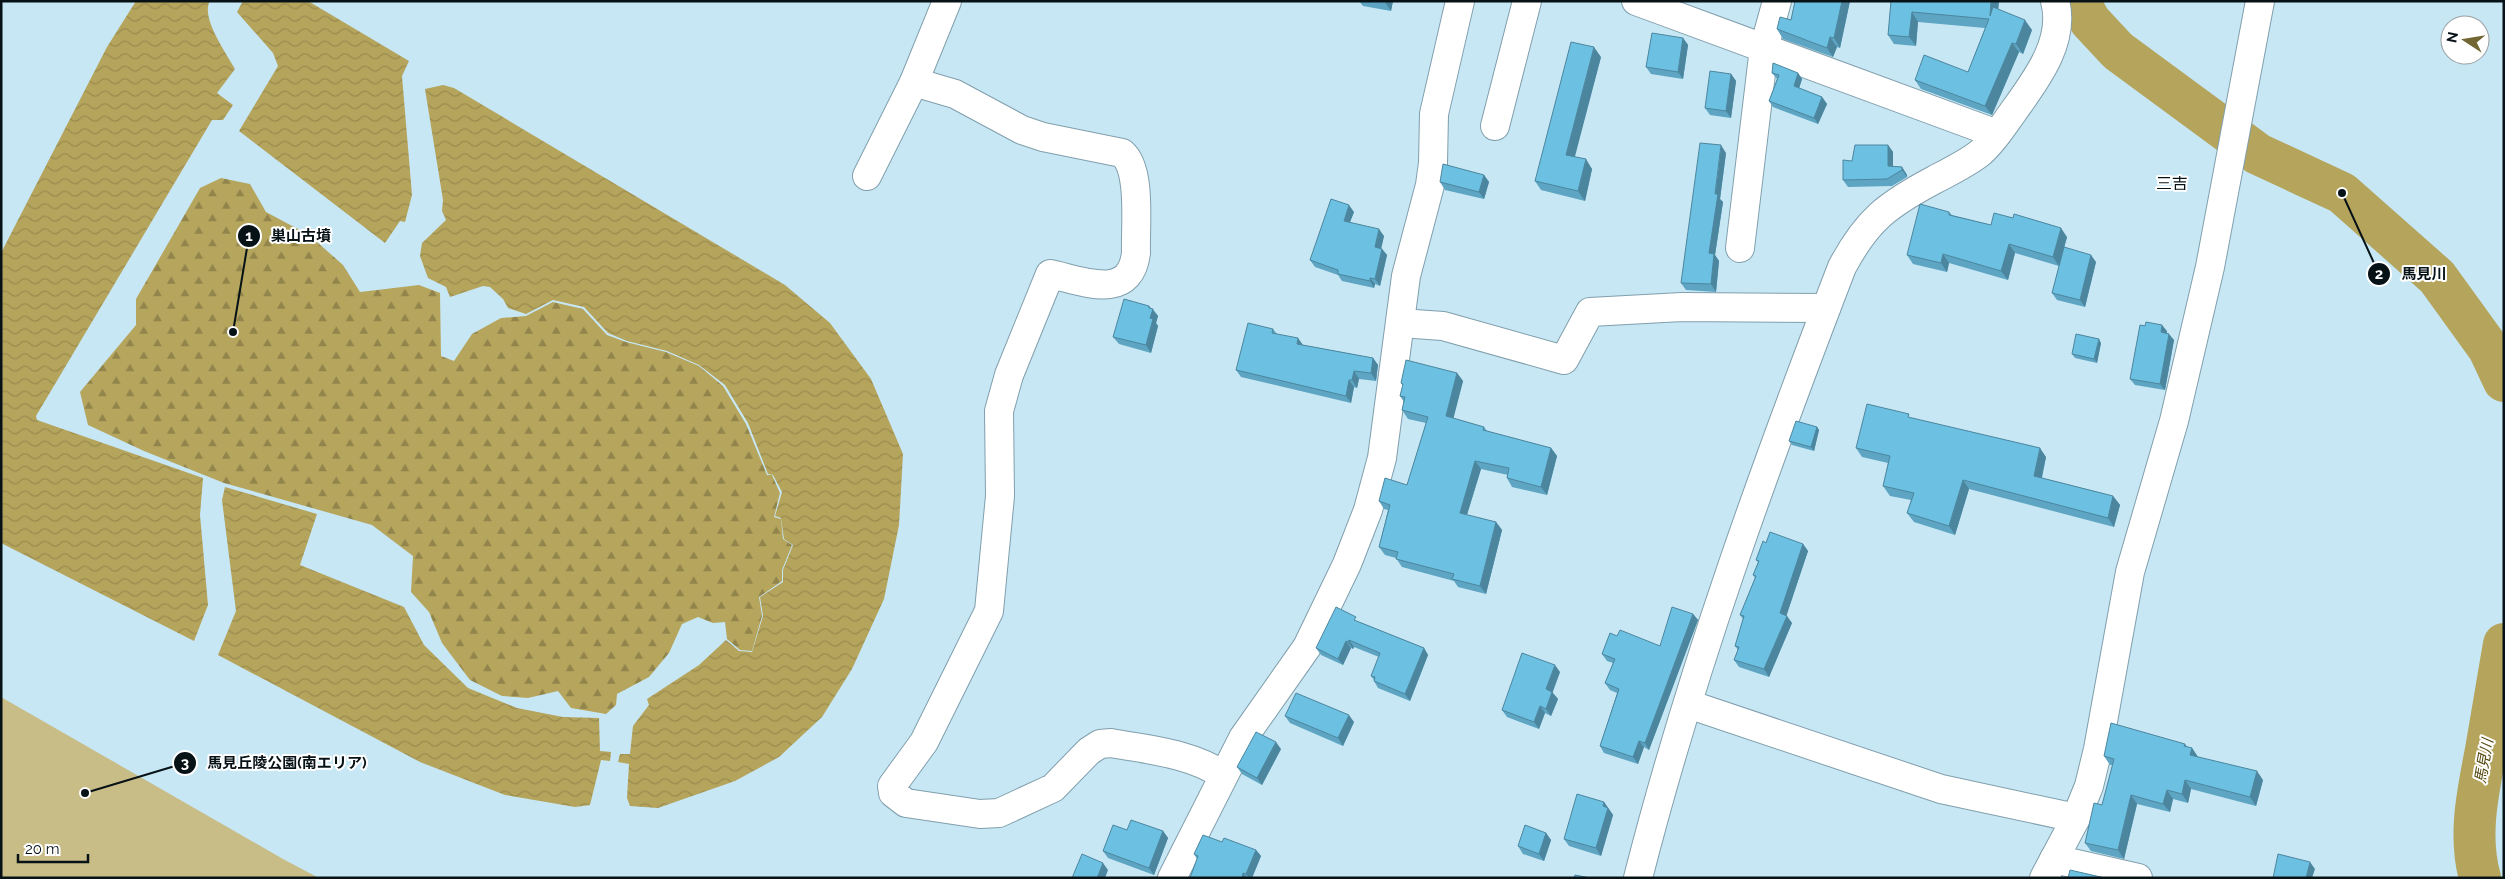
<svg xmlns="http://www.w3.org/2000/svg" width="2505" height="879" font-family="Raleway,'Noto Sans JP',sans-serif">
<defs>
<pattern id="forest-firs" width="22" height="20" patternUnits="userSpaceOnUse" patternTransform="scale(1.25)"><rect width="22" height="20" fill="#b6a55d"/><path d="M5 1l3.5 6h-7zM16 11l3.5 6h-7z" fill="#92854c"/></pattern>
<pattern id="water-waves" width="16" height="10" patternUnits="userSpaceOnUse" patternTransform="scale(1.25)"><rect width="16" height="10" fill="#b5a45c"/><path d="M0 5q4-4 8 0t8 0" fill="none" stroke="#9a8c4f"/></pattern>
</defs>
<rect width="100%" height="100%" fill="#c7e7f5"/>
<polygon fill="url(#forest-firs)" points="221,178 250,184 266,212 309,235 343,265 360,292 419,285 440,293 441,356 454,361 472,334 501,318 526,316 553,302 583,309 607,335 626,342 666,352 699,366 723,386 746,424 767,475 772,475 780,493 774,517 781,519 783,539 792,545 782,570 782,581 759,597 762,616 752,651 740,650 727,639 725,622 713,623 698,617 682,624 669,653 649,677 617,694 616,705 606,714 571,708 558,691 528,698 502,696 470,680 442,643 429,612 411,592 413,556 372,525 224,483 144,451 88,425 80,392 136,325 136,299 200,188"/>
<polygon fill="#c8bc87" points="1,697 283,859 319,878 1,878"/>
<g fill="url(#water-waves)">
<path d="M136 1H210C200 17 227 54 235 69L217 93 233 105 223 120H212L36 416 37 420 203 478 200 515 208 605 194 641 1 543V253L107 47Z"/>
<polygon points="243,1 308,1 409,61 402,76 412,195 405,222 400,221 385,243 239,131 278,66 273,53 237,12"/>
<polygon points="443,85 454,88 785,285 830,323 871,379 903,454 899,525 884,599 852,669 822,717 779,757 735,781 658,808 630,806 627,798 629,764 618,762 620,754 630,754 633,726 649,705 647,699 699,665 726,640 739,651 752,652 763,616 760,597 783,582 783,570 793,545 784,539 781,518 775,516 782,492 773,475 768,474 748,423 725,385 699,365 667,351 627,341 608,333 584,307 553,300 526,314 508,308 503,299 490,287 483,286 450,297 446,287 428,278 420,256 422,243 446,220 442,211 443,200 425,89"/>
<polygon points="225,487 317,514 300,565 404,607 424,645 468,688 517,708 563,717 599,718 600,751 611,752 610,761 601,760 590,805 575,807 505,795 420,762 218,655 236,611 222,500"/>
</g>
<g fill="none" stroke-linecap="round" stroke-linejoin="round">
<g stroke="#b5a45c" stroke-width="42">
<polyline points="2079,1 2090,21 2118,51 2258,154 2342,193 2437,277 2489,349 2504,381"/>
<path d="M2480 878C2468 835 2478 792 2486 750 2492 714 2498 679 2504 644"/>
</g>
<defs>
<g id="minor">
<polyline points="1636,1 1997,134"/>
<path d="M914 82 955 94 1022 130 1043 137 1122 153C1142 169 1135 228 1136 253 1130 302 1083 281 1050 274L1009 375 999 411 1000 496 989 611 924 742 892 786 893 793 906 803 980 814 999 813 1053 788 1089 751 1100 744 1111 743C1149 750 1190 753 1223 775"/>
<polyline points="1495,126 1527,1"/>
<polyline points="867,176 914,82 947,1"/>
<polyline points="1740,248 1764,48 1777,1"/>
<polyline points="1400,323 1443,326 1564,360 1590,312 1682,307 1826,308"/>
<polyline points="1688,704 1941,789 2076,818"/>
<polyline points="2054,859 2138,878"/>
<polyline points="1172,878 1243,738 1307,647 1347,564 1368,510 1382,458 1406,276 1430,185 1433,163 1434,114 1460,1"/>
<path d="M1638 878C1691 670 1765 467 1842 267 1867 220 1887 205 1934 180 1949 172 1966 164 1980 153 1993 142 2003 126 2013 112 2035 81 2066 42 2055 1"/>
<polyline points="2044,878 2076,818 2089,786 2098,749 2130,572 2174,421 2210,267 2260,1"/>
</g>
</defs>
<use href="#minor" stroke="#819fac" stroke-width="30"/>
<use href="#minor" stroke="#fff" stroke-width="28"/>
</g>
<g fill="#5da5c2">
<polygon points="1359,1 1393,1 1391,11 1363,6"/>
<polygon points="1850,1 1840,48 1837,47 1833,57 1783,39 1777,29 1791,20"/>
<polygon points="1891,1 1999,1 1998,9 2032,30 2023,54 2019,52 1992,115 1921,89 1915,80 1968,72 1985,28 1918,22 1916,46 1894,44 1888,35"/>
<polygon points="1683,38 1688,45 1683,79 1651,74 1646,67"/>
<polygon points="1601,57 1574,157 1592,169 1585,201 1541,190 1535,181"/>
<polygon points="1772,73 1798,73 1802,79 1799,88 1822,97 1827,104 1818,124 1773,107 1769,101 1777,79"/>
<polygon points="1731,74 1736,81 1731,118 1710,115 1705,108"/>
<polygon points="1888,145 1893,152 1893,166 1902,167 1907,175 1907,177 1892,186 1848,187 1843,180 1852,161"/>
<polygon points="1726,153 1720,199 1723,202 1715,255 1719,261 1716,292 1686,290 1681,283"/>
<polygon points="1484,175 1489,182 1484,199 1445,190 1440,182"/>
<polygon points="1354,212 1350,222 1384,236 1381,248 1382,249 1387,255 1380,286 1375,284 1374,288 1342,281 1338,275 1315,267 1310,260"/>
<polygon points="1949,212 1952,215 1991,225 2067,237 2064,248 2096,262 2085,307 2057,300 2052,293 2059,266 2015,253 2008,280 1949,263 1947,272 1913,264 1907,255"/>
<polygon points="1152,309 1153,309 1158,316 1156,323 1158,326 1151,353 1119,344 1113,337"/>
<polygon points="1273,329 1277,334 1303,345 1373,358 1378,365 1376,381 1359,379 1357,388 1354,387 1351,403 1241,377 1236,370"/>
<polygon points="2167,331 2167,333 2174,340 2165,390 2135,385 2130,379"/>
<polygon points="2101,343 2097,363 2075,358 2072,354"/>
<polygon points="1457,373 1463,381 1453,418 1484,427 1487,431 1551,448 1557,456 1547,495 1512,487 1507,478 1508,475 1481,469 1467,515 1496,522 1502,530 1486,594 1458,587 1454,581 1402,567 1396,558 1385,555 1379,547 1388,510 1384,509 1379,501 1407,485 1426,423 1408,419 1402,410 1404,402 1400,396 1403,386 1401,383"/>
<polygon points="1912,418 2046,457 2042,478 2113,496 2120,505 2114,527 1969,489 1955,535 1914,522 1907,513 1911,500 1890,496 1883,486 1888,463 1862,457 1856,448"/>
<polygon points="1817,427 1819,430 1814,451 1792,445 1789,441"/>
<polygon points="1766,543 1803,544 1808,551 1786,616 1792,623 1769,677 1739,667 1734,660 1738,650 1735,646 1743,619 1740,615 1755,578 1753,575 1758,562 1756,560"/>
<polygon points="1693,614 1698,620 1649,750 1644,747 1638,764 1604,753 1600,746 1617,693 1610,690 1605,683 1613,663 1607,661 1602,654 1617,636 1660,646"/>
<polygon points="1359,622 1424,648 1428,655 1410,701 1378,688 1374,681 1374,680 1371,676 1379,657 1354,647 1353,649 1351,648 1343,665 1321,655 1316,648"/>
<polygon points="1560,672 1552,692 1558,699 1551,716 1545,713 1539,729 1507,717 1502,710"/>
<polygon points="1285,716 1354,722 1343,746 1290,723"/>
<polygon points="2187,747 2192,748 2198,757 2263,780 2256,806 2191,789 2188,803 2173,799 2170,812 2137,804 2124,859 2091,851 2085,843 2102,805 2113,765 2110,765 2104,756"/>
<polygon points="1281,749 1262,785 1242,774 1237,767"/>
<polygon points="1604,802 1613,815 1601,856 1569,846 1564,839"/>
<polygon points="1127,830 1163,831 1168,838 1154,875 1108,858 1103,851"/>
<polygon points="1546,833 1551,840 1544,861 1523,854 1518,846"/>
<polygon points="1222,842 1256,850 1261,856 1252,878 1190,878 1197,859 1194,854"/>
</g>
<g fill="#4c869e">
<polygon points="1384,1 1393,1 1391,11"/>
<polygon points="1842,1 1850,1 1840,48 1834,38"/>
<polygon points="1991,1 1999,1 1997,25 1990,16"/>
<polygon points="1912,12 1918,22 1916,46 1909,37"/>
<polygon points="2025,20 2032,30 2023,54 2016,44"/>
<polygon points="1830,37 1837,47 1833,57 1827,48"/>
<polygon points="1683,38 1688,45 1683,79 1678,72"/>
<polygon points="2012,43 2019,52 1992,115 1985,106"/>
<polygon points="1594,47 1601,57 1573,164 1566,155"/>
<polygon points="1798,73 1802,79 1798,92 1794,86"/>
<polygon points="1731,74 1736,81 1731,118 1726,111"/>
<polygon points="1822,97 1827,104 1818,124 1814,118"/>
<polygon points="1721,145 1726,153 1720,199 1723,202 1715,255 1719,261 1716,292 1711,284 1709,253"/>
<polygon points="1888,145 1893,152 1893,173 1888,166"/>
<polygon points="1586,159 1592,169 1585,201 1578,191"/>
<polygon points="1902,167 1907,175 1907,177 1902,170"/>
<polygon points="1484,175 1489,182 1484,199 1479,192"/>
<polygon points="1349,205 1354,212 1348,227 1344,221"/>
<polygon points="2061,228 2067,237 2059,266 2053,257"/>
<polygon points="1379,229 1384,236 1380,254 1375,247"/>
<polygon points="2009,244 2015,253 2008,280 2001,271"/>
<polygon points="1382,249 1387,255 1380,286 1375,279"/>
<polygon points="1943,254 1949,263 1947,272 1941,263"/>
<polygon points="2091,255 2096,262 2085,307 2080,300"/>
<polygon points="1370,278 1375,284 1374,288 1370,281"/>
<polygon points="1149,306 1158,316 1156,323 1158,326 1151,353 1146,345 1150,318 1149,308"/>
<polygon points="2162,325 2167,331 2166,339 2161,332"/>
<polygon points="2169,334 2174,340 2165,390 2160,384"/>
<polygon points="1298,338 1303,345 1297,344"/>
<polygon points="2099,339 2101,343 2097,363 2094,359"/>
<polygon points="1373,358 1378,365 1376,381 1371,373"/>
<polygon points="1354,371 1359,379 1357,388 1352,380"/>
<polygon points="1457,373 1463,381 1452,424 1446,416"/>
<polygon points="1349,380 1354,387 1351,403 1346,396"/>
<polygon points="1817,427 1819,430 1814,451 1811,447"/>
<polygon points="1551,448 1557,456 1547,495 1541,487"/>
<polygon points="2040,448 2046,457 2040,485 2034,476"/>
<polygon points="1475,461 1481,469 1465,521 1460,513"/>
<polygon points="1963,480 1969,489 1955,535 1949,526"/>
<polygon points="2113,496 2120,505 2114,527 2108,518"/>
<polygon points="1496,522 1502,530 1486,594 1480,586"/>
<polygon points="1803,544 1808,551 1785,620 1780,613"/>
<polygon points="1693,614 1698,620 1649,750 1645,743"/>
<polygon points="1787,616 1792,623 1769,677 1764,669"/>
<polygon points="1349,640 1354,647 1353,649 1348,642"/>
<polygon points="1346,641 1351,648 1343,665 1338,659"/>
<polygon points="1424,648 1428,655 1410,701 1405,694"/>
<polygon points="1555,665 1560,672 1551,697 1546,689"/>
<polygon points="1552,692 1558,699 1551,716 1546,709"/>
<polygon points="1540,706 1545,713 1539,729 1534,722"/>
<polygon points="1349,715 1354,722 1343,746 1338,738"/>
<polygon points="1639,741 1644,747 1638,764 1633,757"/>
<polygon points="1276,742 1281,749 1262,785 1257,778"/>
<polygon points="2185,744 2191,752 2192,748 2198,757 2196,763 2184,746"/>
<polygon points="2257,771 2263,780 2256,806 2250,797"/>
<polygon points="2185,780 2191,789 2188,803 2182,794"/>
<polygon points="2167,790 2173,799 2170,812 2163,804"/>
<polygon points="2131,795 2137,804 2124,859 2118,850"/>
<polygon points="1604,802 1613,815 1601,856 1596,848"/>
<polygon points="1163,831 1168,838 1154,875 1149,868"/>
<polygon points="1546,833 1551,840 1544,861 1539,854"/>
<polygon points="1256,850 1261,856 1252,878 1249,878 1246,874"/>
<polygon points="2310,862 2315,869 2312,878 2306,878"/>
<polygon points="1103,863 1108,870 1105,878 1097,878"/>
<polygon points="1243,873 1247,878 1242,878"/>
</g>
<g fill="#6cc0e2" stroke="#4c869e">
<polygon points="1795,1 1842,1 1834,38 1830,37 1827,48 1777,29 1780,17 1791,20"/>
<polygon points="1891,1 1991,1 1990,16 1993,7 2025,20 2016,44 2012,43 1985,106 1915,80 1924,55 1968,72 1989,19 1912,12 1909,37 1888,35"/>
<polygon points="1652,33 1683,38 1678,72 1646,67"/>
<polygon points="1571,42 1594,47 1566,155 1586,159 1578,191 1535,181"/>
<polygon points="1773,63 1798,73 1794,86 1822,97 1814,118 1769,101 1779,75 1772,73"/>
<polygon points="1710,71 1731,74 1726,111 1705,108"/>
<polygon points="1700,143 1721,145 1715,194 1718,194 1709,253 1714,254 1711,284 1681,283"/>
<polygon points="1855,145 1888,145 1888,166 1902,167 1902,170 1887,179 1843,180 1843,160 1852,161"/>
<polygon points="1443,164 1484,175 1479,192 1440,182"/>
<polygon points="1331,199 1349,205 1344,221 1379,229 1375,247 1382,249 1375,279 1370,278 1370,281 1338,274 1338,270 1310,260"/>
<polygon points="1920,204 1949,212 1949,215 1991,225 1994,213 2013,218 2014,214 2061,228 2053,257 2009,244 2001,271 1943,254 1941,263 1907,255"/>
<polygon points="2064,247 2091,255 2080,300 2052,293"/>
<polygon points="1124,299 1149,306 1149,308 1153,309 1150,318 1153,319 1146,345 1113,337"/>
<polygon points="2146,322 2162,325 2161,332 2169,334 2160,384 2130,379 2140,325 2145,326"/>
<polygon points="1248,323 1273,329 1272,333 1298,338 1297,344 1373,358 1371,373 1354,371 1352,380 1349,380 1346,396 1236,370"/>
<polygon points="2076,334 2099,339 2094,359 2072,354"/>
<polygon points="1406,360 1457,373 1446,416 1484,427 1483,430 1551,448 1541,487 1507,478 1509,468 1475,461 1460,513 1496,522 1480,586 1452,579 1454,574 1396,559 1398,552 1379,547 1390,505 1379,501 1385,478 1407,485 1428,417 1402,410 1405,397 1400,396 1403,384 1401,383"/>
<polygon points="1867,404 1909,414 1908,417 2040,448 2034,476 2113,496 2108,518 1963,480 1949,526 1907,513 1914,493 1883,486 1890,456 1856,448"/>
<polygon points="1796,421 1817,427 1811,447 1789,441"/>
<polygon points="1770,532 1803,544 1780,613 1787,616 1764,669 1734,660 1739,647 1735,646 1744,616 1740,615 1756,576 1753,575 1759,561 1756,560 1763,541 1766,543"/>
<polygon points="1336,607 1356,617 1354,620 1424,648 1405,694 1374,681 1375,677 1371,676 1380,653 1349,640 1348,642 1346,641 1338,659 1316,648"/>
<polygon points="1672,607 1693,614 1645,743 1639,741 1633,757 1600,746 1619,689 1605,683 1615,659 1602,654 1610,633 1617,636 1620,630 1660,646"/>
<polygon points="1522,653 1555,665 1546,689 1552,692 1546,709 1540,706 1534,722 1502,710"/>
<polygon points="1296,693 1349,715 1338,738 1285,716"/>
<polygon points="2111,723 2185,744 2184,746 2192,748 2190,755 2257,771 2250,797 2185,780 2182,794 2167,790 2163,804 2131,795 2118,850 2085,843 2094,803 2102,805 2114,759 2104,756"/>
<polygon points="1256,732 1276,742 1257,778 1237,767"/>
<polygon points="1577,794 1604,802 1603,806 1608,808 1596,848 1564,839"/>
<polygon points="1131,820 1163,831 1149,868 1103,851 1113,825 1127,830"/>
<polygon points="1525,825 1546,833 1539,854 1518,846"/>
<polygon points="1203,835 1222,842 1224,838 1256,850 1246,874 1243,873 1242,878 1190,878 1198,856 1194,854"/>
<polygon points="1082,854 1103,863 1097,878 1072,878"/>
<polygon points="2278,854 2310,862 2306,878 2273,878"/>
<polygon points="2070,870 2105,878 2068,878"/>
<polygon points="1575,875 1590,878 1574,878"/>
</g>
<g text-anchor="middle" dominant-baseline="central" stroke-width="4" stroke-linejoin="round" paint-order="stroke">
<g font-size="15" font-style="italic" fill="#53470d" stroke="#fff">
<text transform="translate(2484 761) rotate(-80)">馬見川</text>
</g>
<g font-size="16" fill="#071217" stroke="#fff">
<text x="2172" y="183">三吉</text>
</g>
</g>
<path fill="none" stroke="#071217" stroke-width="2" d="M233 332L249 236M2342 193L2379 274M85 793L185 763"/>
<g fill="#071217" stroke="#fff" stroke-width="2">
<circle cx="233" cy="332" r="5"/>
<circle cx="2342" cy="193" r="5"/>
<circle cx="85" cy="793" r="5"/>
<circle cx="249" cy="236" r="12"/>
<circle cx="2379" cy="274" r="12"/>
<circle cx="185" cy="763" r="12"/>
</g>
<g font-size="15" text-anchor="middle" font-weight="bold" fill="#fff">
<text x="249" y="241">1</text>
<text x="2379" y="279">2</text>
<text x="185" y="768">3</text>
</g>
<g font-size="15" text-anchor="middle" font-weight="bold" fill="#071217" stroke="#fff" stroke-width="4" stroke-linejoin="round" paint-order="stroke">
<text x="301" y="241">巣山古墳</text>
<text x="2424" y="279">馬見川</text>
<text x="287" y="768">馬見丘陵公園(南エリア)</text>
</g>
<rect width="2505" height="879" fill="none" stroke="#071217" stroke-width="5"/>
<g transform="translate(2465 40) rotate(282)"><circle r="24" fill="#ffffff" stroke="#9ca0a2"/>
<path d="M0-4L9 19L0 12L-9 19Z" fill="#726633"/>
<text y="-8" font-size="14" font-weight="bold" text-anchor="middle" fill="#071217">N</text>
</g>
<path d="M18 854v8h70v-8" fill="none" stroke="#071217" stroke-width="2.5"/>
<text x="25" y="854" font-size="15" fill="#071217" stroke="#ffffff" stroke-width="4" paint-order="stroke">20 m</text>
</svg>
